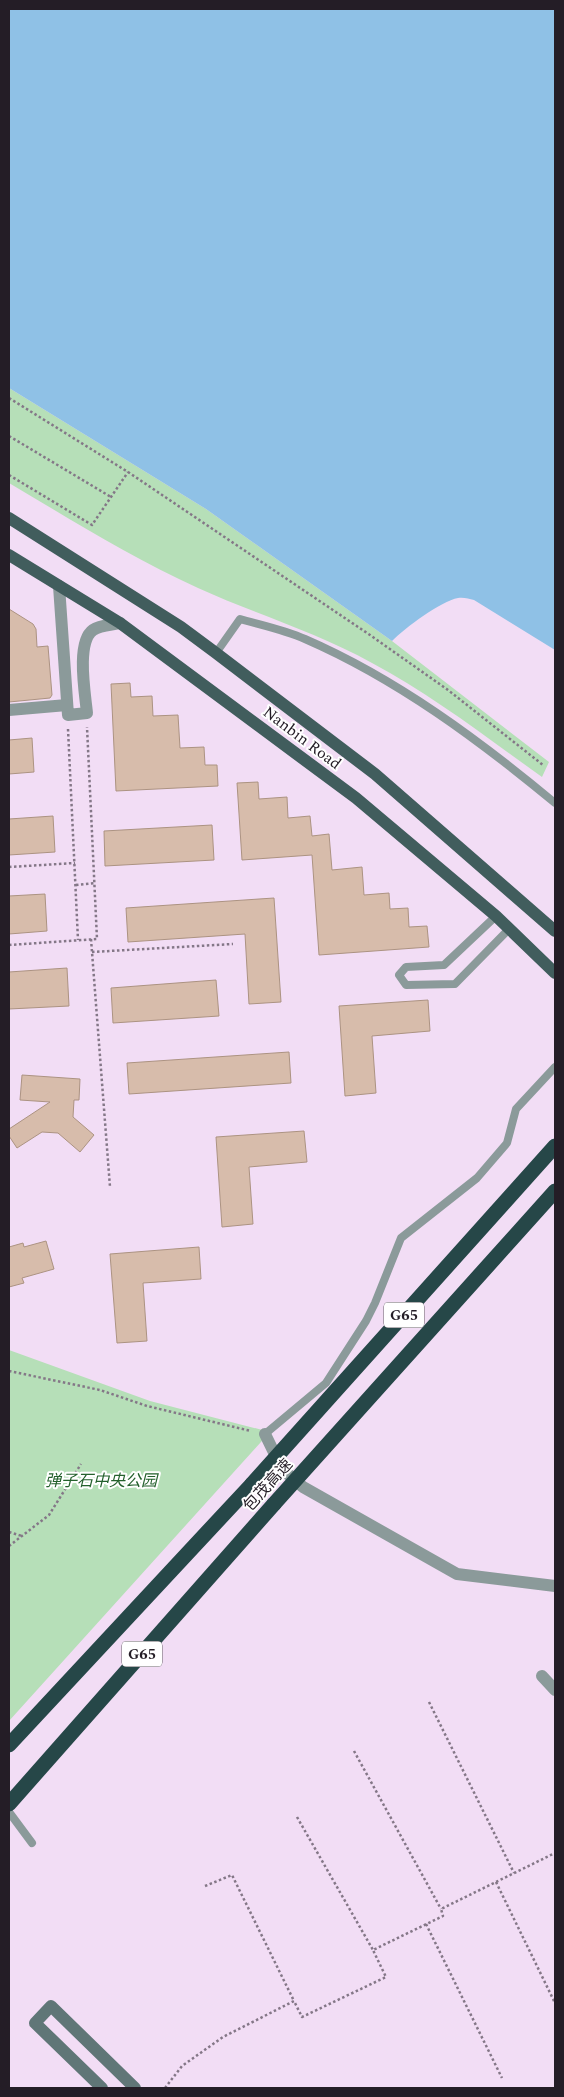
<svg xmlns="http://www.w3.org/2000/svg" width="564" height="2097" font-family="Spectral,'Noto Sans SC',serif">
<rect width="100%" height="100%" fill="#f2ddf5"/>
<g fill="#b6dfb8">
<path d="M9 388 206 509 392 641 549 762 542 777C486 737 432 695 372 663 316 632 255 614 198 588 132 558 70 519 9 483Z"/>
<polygon points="9,1350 150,1401 270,1432 9,1721"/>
</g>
<path fill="#8fc1e6" d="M9 9H555V650L474 600C469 599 464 597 458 598 441 601 405 628 392 641L206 509 9 388Z"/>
<g fill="#d7bcab" stroke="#ac9382">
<polygon points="9,609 33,624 36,629 37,647 48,646 52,695 50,698 9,702"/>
<polygon points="130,683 131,697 152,696 153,716 178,715 180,748 204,747 205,765 217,765 218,786 116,791 111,684"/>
<polygon points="32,738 34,772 9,774 9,740"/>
<polygon points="258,782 259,799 287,797 288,818 310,816 312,836 329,834 332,870 362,867 364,895 389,893 390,909 408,908 409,927 427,926 429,947 319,955 312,855 242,860 237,783"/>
<polygon points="53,816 55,852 9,855 9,819"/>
<polygon points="212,825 214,860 105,866 104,831"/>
<polygon points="45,894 47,931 9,934 9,896"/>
<polygon points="274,898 281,1002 249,1004 245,934 128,942 126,908"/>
<polygon points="67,968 69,1006 9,1009 9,972"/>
<polygon points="216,980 219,1016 113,1023 111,988"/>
<polygon points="428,1000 430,1031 372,1036 376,1093 345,1096 339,1006"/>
<polygon points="289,1052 291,1083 129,1094 127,1063"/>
<polygon points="22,1075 80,1079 79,1100 74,1100 73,1117 94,1135 80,1152 58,1133 42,1132 17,1148 9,1136 9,1129 50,1102 20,1100"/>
<polygon points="304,1131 307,1162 249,1167 253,1224 222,1227 216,1137"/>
<polygon points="46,1241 54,1269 22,1278 24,1283 9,1287 9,1247 23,1243 24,1247"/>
<polygon points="199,1247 201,1279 143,1283 147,1341 117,1343 110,1254"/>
</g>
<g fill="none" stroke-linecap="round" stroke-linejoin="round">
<g stroke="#847787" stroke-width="2.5" stroke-dasharray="2.5 2.5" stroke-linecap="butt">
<polyline points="9,398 128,472 370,635 448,690 543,765"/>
<polyline points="9,436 111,497"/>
<polyline points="9,475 92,525 128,472"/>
<polyline points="68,729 78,940"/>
<polyline points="9,867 75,863"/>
<polyline points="76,885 95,883"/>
<polyline points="91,939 110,1187"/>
<polyline points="9,945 97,939 87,727"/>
<polyline points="92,952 233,944"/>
<polyline points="9,1371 100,1390 147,1406 251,1431"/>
<polyline points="9,1532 22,1536"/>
<polyline points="9,1546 49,1515 81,1464"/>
<polyline points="429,1702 514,1873"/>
<polyline points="354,1751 441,1909"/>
<polyline points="297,1817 373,1950"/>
<polyline points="496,1882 555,2003"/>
<polyline points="205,1886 232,1875 294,2001"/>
<polyline points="426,1924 502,2078"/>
<polyline points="165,2088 182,2066 223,2037 294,2001 302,2017 386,1977 373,1950 443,1916 441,1909 555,1853"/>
</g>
<g stroke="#8b9a9a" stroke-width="8">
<path d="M216 653 240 619C261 625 285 630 305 639 397 679 479 740 555 803"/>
<polyline points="496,916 444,965 406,967 399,975 406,985 455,984 509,929"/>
<polyline points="265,1434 326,1383 366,1321 375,1303 401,1238 477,1178 507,1143 516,1109 555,1067"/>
<polyline points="9,1812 32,1843"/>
</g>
<g stroke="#8b9a9a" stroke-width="12">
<path d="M59 586 68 715 87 713C85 693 76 642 93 630 100 625 112 625 120 623"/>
<polyline points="9,710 67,705"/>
<polyline points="265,1434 282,1469 303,1487 457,1574 555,1586"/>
<polyline points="542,1676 555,1690"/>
</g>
<polyline stroke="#607677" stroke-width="12" points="102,2088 35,2023 51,2006 135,2088"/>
<g stroke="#415d5d" stroke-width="12">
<polyline points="9,518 181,627 216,653 375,774 555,931"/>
<polyline points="9,555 120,623 356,798 496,916 555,973"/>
</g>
<g stroke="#264748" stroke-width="15">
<polyline points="9,1745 252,1484"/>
<polyline points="9,1804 274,1504"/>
</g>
<g stroke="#264748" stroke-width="15">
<polyline points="252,1484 555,1146"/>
<polyline points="274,1504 555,1191"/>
</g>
</g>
<g text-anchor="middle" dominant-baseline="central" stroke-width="4" stroke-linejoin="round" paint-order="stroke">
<g fill="#fff" stroke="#666167" stroke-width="1">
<rect x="384" y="1302.5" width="40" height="25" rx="4"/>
<rect x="122" y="1641.5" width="40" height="25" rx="4"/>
</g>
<g font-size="15" font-weight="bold" fill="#241d26">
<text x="404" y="1315">G65</text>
<text x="142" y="1654">G65</text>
</g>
<g font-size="16" fill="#241d26" stroke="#fff">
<text transform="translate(302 738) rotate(37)">Nanbin Road</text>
<text transform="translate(268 1485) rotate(-48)">包茂高速</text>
</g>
<g font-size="16" font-style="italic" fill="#24612d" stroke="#fff">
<text x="101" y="1481">弹子石中央公园</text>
</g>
</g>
<rect width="564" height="2097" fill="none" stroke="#241d26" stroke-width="20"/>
</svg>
